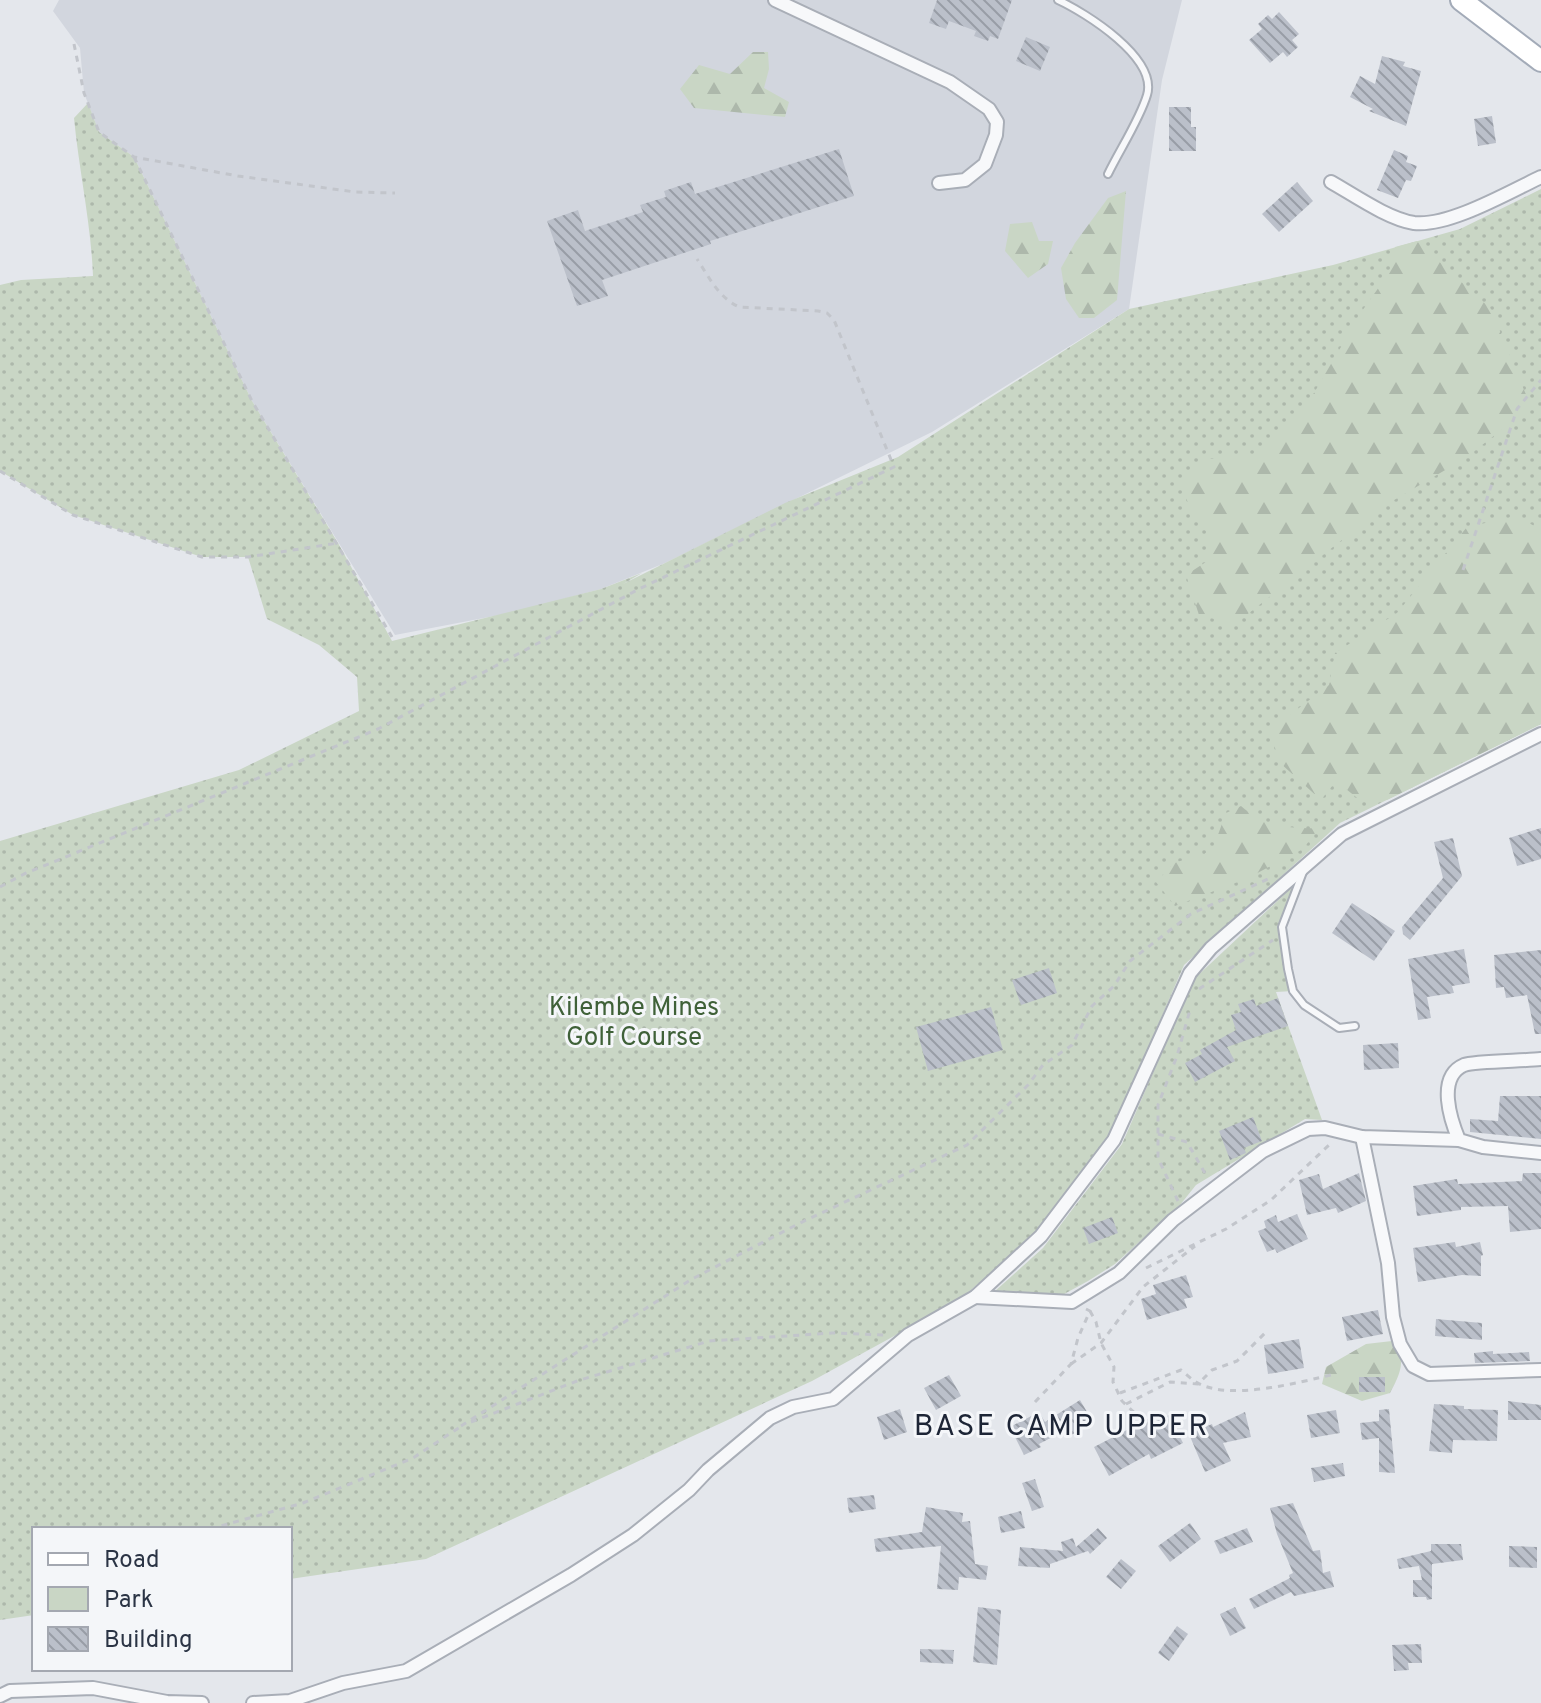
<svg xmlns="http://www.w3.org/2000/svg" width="1541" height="1703" font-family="Overpass,sans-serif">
<defs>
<pattern id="green-dots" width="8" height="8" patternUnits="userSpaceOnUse" patternTransform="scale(2)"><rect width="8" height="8" fill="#c9d6c5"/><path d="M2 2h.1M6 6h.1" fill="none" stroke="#adb8ab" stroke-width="1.8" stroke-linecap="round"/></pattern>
<pattern id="forest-firs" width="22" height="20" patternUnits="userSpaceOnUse" patternTransform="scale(2)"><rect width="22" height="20" fill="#c9d6c5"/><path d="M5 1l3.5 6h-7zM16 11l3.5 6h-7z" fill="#adb8ab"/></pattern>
<pattern id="building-back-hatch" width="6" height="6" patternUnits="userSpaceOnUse" patternTransform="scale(2)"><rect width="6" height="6" fill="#bbc0ca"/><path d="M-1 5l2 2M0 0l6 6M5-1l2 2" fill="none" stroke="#989da6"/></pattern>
</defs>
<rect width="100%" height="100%" fill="#e4e7ec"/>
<polygon fill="#d2d6de" points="59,0 1182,0 1162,80 1129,309 932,432 665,563 601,589 515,612 395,635 252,401 134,157 99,132 84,93 80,48 53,11"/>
<g fill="url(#green-dots)">
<path d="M88 103 99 132 134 157 252 401 338 543 392 641 601 589 642 573 623 584 785 503 898 457 1129 309 1333 265 1460 229 1541 189V724L1340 823 1184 965 1118 1118 1103 1148 1048 1220 1021 1247 958 1301 812 1381 426 1559 290 1579V1529H34V1615L0 1620V841L239 770 359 711 357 677 319 645 267 619 248 557H202L73 515 0 471V285L21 280 93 276C91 223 79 171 74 118Z"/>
<polygon points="1301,879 1283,934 1293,991 1276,992 1322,1120 1305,1119 1196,1185 1180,1205 1115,1264 1088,1281 1055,1299 994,1292 1043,1248 1122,1144 1194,979"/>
</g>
<g fill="url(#forest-firs)">
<polygon points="753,52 768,52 769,69 764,88 789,102 785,117 694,108 680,89 699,65 730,74"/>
<polygon points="1126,191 1117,300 1094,318 1079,318 1066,299 1061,268 1075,243 1108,198"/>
<polygon points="1032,222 1039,241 1053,241 1048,264 1028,278 1005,251 1010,224"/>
<polygon points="1417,241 1491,309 1531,407 1464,459 1389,503 1235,624 1199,615 1186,575 1209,560 1209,535 1192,512 1181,486 1210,459 1261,453 1314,393 1362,311 1389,273 1395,247"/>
<polygon points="1517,516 1541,530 1541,724 1387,800 1361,801 1336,781 1321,800 1279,762 1270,730 1329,685 1335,653 1397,613 1467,527"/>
<path d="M1241 806C1265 827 1289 829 1319 828L1303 849 1248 878 1175 906 1156 882 1174 863 1212 851 1226 813Z"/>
<path d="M1392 1341C1408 1359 1400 1374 1390 1393L1362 1401 1322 1384 1326 1367 1366 1344Z"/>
</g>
<g fill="url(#building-back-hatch)">
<polygon points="937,0 1012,0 998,39 990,36 988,41 974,36 976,31 949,21 946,29 929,23"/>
<polygon points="1279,12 1299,34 1292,40 1298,47 1287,57 1283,52 1270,63 1249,40 1262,29 1258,24 1268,15 1272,19"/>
<polygon points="1026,37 1050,47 1040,71 1016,61"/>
<polygon points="1382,56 1405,62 1403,66 1421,71 1406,126 1369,111 1373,109 1350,97 1360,76 1375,84"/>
<polygon points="1169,107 1191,107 1191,127 1196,127 1196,151 1169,151"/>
<polygon points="1492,116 1496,143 1478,146 1474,119"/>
<polygon points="839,149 854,196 710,241 711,244 602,280 608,296 577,306 547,221 578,210 585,231 643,212 640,205 666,197 664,191 691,182 695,194"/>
<polygon points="1394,150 1408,156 1406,162 1417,166 1411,181 1406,180 1398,198 1377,190"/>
<polygon points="1297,182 1313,201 1279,232 1262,214"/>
<polygon points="1541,828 1541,859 1517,866 1509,838"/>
<polygon points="1453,838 1462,876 1410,940 1403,934 1402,927 1443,878 1434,842"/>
<polygon points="1352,903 1395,931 1374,961 1332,933"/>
<polygon points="1464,949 1470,983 1452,986 1454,993 1427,997 1431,1018 1418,1020 1408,959"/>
<polygon points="1541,950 1541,1034 1535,1034 1527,995 1506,998 1504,987 1496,988 1494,955"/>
<polygon points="1049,968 1057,993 1021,1005 1012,980"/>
<polygon points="1278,998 1288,1026 1227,1047 1235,1061 1195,1082 1185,1063 1202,1054 1200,1050 1236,1030 1231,1015 1241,1012 1238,1004 1254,999 1256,1006"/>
<polygon points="991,1007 1003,1050 928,1071 916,1027"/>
<polygon points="1398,1043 1399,1068 1364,1070 1363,1045"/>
<polygon points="1500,1096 1541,1096 1541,1139 1470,1132 1470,1119 1498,1121"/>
<polygon points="1253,1117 1262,1141 1244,1148 1246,1153 1230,1160 1219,1131"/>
<polygon points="1359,1173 1366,1201 1338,1213 1336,1208 1307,1215 1299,1180 1319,1174 1323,1189"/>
<polygon points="1523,1173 1541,1173 1541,1229 1510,1232 1508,1206 1461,1207 1461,1210 1417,1216 1413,1186 1457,1179 1458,1184 1522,1181"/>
<polygon points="1297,1214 1308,1239 1277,1253 1275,1249 1267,1252 1258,1231 1266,1228 1264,1221 1276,1215 1278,1222"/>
<polygon points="1112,1217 1118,1233 1089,1244 1083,1228"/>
<polygon points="1455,1242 1456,1247 1480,1242 1483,1255 1481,1256 1481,1276 1462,1275 1418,1282 1413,1248"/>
<polygon points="1186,1275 1193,1297 1184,1299 1187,1308 1147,1320 1141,1299 1156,1294 1153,1285"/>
<polygon points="1378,1310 1383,1334 1347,1341 1342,1317"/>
<polygon points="1436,1319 1482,1323 1482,1340 1435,1336"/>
<polygon points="1299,1339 1304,1368 1268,1374 1264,1345"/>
<polygon points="1493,1351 1493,1354 1529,1352 1530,1361 1475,1363 1474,1353"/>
<polygon points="949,1375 961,1396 936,1410 924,1388"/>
<rect x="1359" y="1377" width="26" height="15"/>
<polygon points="1080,1400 1090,1417 1082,1423 1084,1427 1070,1436 1066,1430 1039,1444 1041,1447 1024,1455 1010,1427 1039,1412 1045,1422"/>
<polygon points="1508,1401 1541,1405 1541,1420 1508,1420"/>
<polygon points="1434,1404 1464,1406 1464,1409 1498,1410 1497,1441 1453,1440 1452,1453 1429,1451"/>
<polygon points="900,1409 907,1432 884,1440 877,1417"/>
<polygon points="1389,1409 1395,1473 1379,1472 1379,1438 1362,1440 1360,1423 1379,1421 1379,1410"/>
<polygon points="1336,1410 1340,1433 1311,1438 1307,1415"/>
<polygon points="1245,1412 1251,1437 1223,1443 1231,1461 1205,1472 1189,1434 1212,1424 1213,1427"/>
<polygon points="1169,1415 1183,1443 1151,1459 1149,1454 1109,1476 1094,1447 1148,1419 1151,1424"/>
<polygon points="1343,1463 1345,1476 1314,1482 1311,1468"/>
<polygon points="1035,1479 1044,1507 1032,1511 1022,1483"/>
<polygon points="874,1495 876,1509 849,1513 847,1498"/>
<polygon points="1293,1503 1313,1551 1320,1550 1323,1573 1330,1571 1334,1587 1294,1596 1291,1592 1254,1609 1249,1599 1290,1578 1289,1575 1293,1573 1277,1534 1270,1508"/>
<polygon points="926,1507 963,1513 962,1522 970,1521 975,1564 988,1566 986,1580 959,1577 958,1590 937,1589 941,1546 876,1552 874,1539 922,1532"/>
<polygon points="1021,1511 1025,1528 1001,1533 998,1517"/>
<polygon points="1190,1523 1201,1539 1170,1562 1158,1546"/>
<polygon points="1098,1528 1107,1538 1090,1554 1088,1551 1050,1564 1050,1568 1018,1566 1020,1547 1063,1551 1061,1542 1073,1538 1076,1547"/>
<polygon points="1247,1528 1253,1542 1220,1554 1214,1541"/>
<polygon points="1431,1544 1461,1544 1463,1560 1432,1564 1432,1599 1427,1600 1426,1597 1413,1597 1413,1580 1422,1580 1419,1566 1399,1569 1397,1559 1431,1551"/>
<polygon points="1509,1546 1537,1547 1537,1568 1509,1567"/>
<polygon points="1121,1559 1136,1571 1121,1589 1106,1577"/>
<polygon points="978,1607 1001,1610 997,1665 973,1662"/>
<polygon points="1235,1607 1246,1628 1230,1636 1220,1614"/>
<polygon points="1177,1626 1188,1634 1169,1661 1158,1653"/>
<polygon points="1421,1644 1422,1663 1408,1663 1409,1670 1394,1671 1392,1645"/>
<polygon points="920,1649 954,1650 953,1664 920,1662"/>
</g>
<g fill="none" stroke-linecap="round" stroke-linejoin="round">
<defs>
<g id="lane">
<path d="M1058 0C1086 13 1158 58 1147 95 1140 119 1119 151 1108 174"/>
<polyline points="1303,872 1282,927 1288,969 1293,991 1304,1005 1339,1028 1355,1026"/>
</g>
<g id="street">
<polyline points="775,0 950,82 989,109 997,122 996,135 985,164 965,180 939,183"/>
<path d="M1331 182C1354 195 1388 219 1414 223 1449 227 1509 192 1541 177"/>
<path d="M1541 1059C1526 1061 1475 1061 1464 1065 1436 1077 1451 1121 1459 1140L1483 1147 1541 1153"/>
<polyline points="1362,1137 1388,1263 1393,1317 1400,1344 1413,1366 1429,1374 1541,1370"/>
<polyline points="975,1297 1072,1302 1119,1273 1173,1220 1263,1151 1308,1129 1325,1128 1362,1137 1459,1140"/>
<polyline points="0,1696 10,1691 93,1688 167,1702 202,1703"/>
<polyline points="253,1703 290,1701 343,1683 406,1671 571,1575 633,1535 689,1490 708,1470 770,1418 793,1407 833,1399 908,1335 975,1297 1041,1236 1114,1140 1190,973 1211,948 1342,834 1541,734"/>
</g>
<polyline id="primary" points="1461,0 1541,61"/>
</defs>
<use href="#lane" stroke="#a9aeb7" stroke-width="10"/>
<use href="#street" stroke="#a9aeb7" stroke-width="16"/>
<use href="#primary" stroke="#a3abb8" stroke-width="24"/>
<g stroke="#c2c5cb" stroke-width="3" stroke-dasharray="6 6" stroke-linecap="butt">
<polyline points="74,44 84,93 99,132 134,157 238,176 355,192 395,193"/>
<polyline points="134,157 252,401 392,637"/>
<polyline points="0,471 73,515 202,557 248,557 338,543"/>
<polyline points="1463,570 1517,409 1541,380"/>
<path d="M0 887 24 874 378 729 639 589 894 467 834 320 827 313 818 311 739 307C718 297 709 277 697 259"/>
<polyline points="1199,989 1273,940"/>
<polyline points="1158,1134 1187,1142 1206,1175"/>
<polyline points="1178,1201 1158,1158 1158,1105 1177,1056 1190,1010"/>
<polyline points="1146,1268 1226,1229 1271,1200 1330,1144"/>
<polyline points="1090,1311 1096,1322 1101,1343 1114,1367 1113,1382 1122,1401 1140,1418"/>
<polyline points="1071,1364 1101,1343 1143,1287 1195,1246"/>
<path d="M1120 1393 1181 1370C1186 1374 1191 1379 1196 1382 1228 1402 1300 1382 1335 1374"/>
<polyline points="1035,1402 1071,1364 1078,1338 1090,1311 1086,1309"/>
<polyline points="1126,1404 1170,1382 1198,1384 1212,1370 1237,1361 1265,1333"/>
<polyline points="471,1422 577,1381 709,1341 832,1333 885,1335"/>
<polyline points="461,1426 692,1279 800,1223 967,1145 1028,1085 1043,1065 1072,1045 1092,1006 1114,986 1130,961 1191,914 1268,879"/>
<polyline points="210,1529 303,1503 413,1458 460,1427"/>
</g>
<use href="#lane" stroke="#f7f8fa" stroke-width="6"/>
<use href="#street" stroke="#f7f8fa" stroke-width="12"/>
<use href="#primary" stroke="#fff" stroke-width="20"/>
</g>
<g text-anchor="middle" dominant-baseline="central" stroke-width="6" stroke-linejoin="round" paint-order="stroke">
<g font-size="26" fill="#3f6138" stroke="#f4f6f9">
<text x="634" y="1008">Kilembe Mines<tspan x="634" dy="30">Golf Course</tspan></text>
</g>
<g font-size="30" letter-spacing="2" fill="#1d2536" stroke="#f4f6f9">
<text x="1062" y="1427">BASE CAMP UPPER</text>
</g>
</g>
<rect x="32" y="1527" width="260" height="144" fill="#f4f6f9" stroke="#a4a8b1" stroke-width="2"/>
<rect x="48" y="1553" width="40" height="12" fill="#ffffff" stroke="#a4a8b1" stroke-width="2"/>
<text x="104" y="1567" font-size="24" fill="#2b3445">Road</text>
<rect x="48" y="1587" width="40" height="24" fill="#c9d6c5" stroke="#a4a8b1" stroke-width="2"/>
<text x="104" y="1607" font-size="24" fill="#2b3445">Park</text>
<rect x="48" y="1627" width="40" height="24" fill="url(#building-back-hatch)" stroke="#a4a8b1" stroke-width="2"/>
<text x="104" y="1647" font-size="24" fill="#2b3445">Building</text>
</svg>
